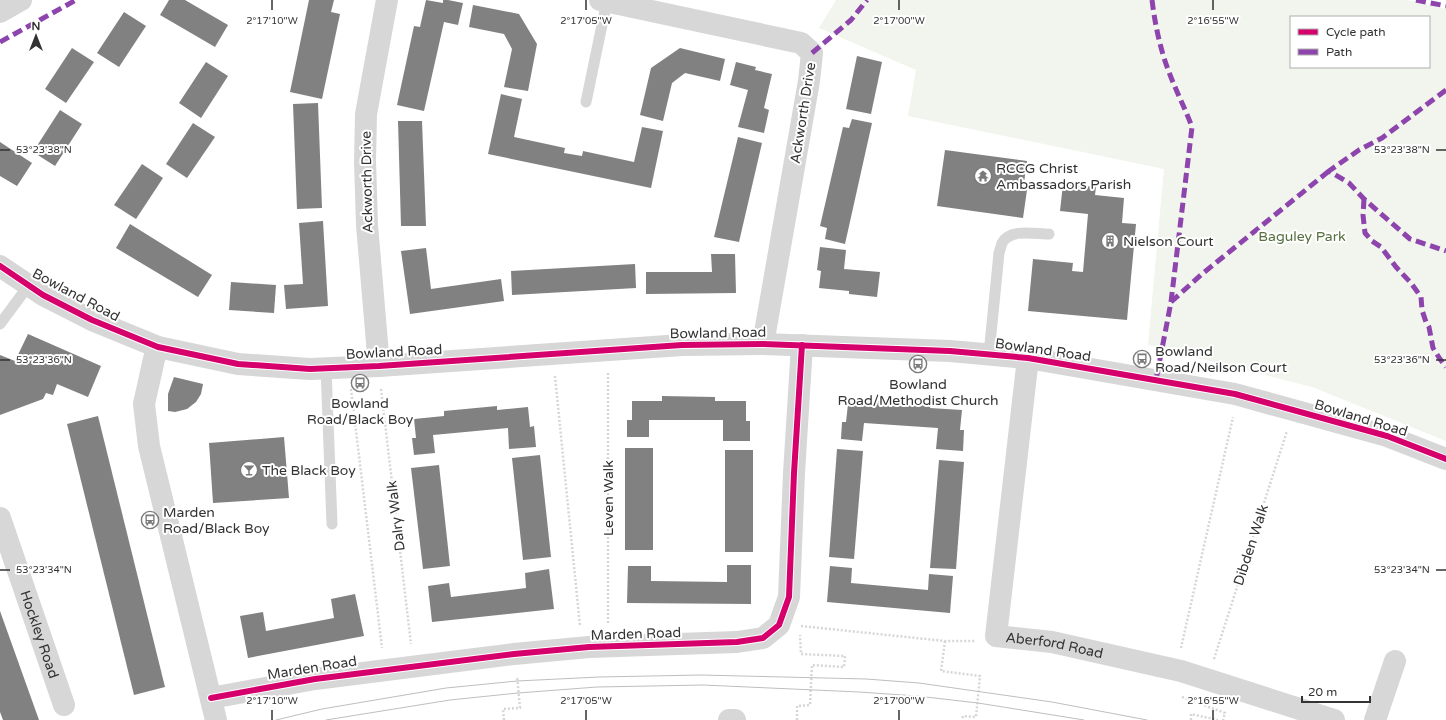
<svg xmlns="http://www.w3.org/2000/svg" width="1446" height="720" font-family="'Varela Round',sans-serif">
<rect width="100%" height="100%" fill="#fff"/>
<path fill="#f1f5ed" fill-rule="evenodd" d="M836 0H1407L1446 9V441L1312 387 1148 345 1164 169 908 116 916 70 819 28ZM1291 17H1429V67H1291Z"/>
<g fill="#818181">
<polygon points="169,0 185,0 228,25 215,47 160,15"/>
<polygon points="309,0 334,0 331,12 340,14 322,99 290,92"/>
<polygon points="426,0 443,3 443,0 448,0 463,3 458,25 444,22 424,111 397,105 414,26 420,27"/>
<polygon points="473,5 519,14 537,44 528,91 504,87 512,49 504,34 469,27"/>
<polygon points="124,12 146,26 119,67 97,53"/>
<polygon points="72,48 94,62 66,103 45,89"/>
<polygon points="680,48 725,59 720,81 685,73 672,83 663,121 640,115 651,68"/>
<polygon points="857,56 882,62 871,114 846,109"/>
<polygon points="206,62 228,76 201,118 179,103"/>
<polygon points="736,62 756,67 755,70 772,74 764,108 769,110 764,133 738,127 748,90 730,85"/>
<polygon points="501,94 522,99 514,137 565,148 564,153 582,156 583,151 634,162 642,127 663,131 651,188 488,154"/>
<polygon points="318,103 322,208 297,209 293,104"/>
<polygon points="60,110 82,124 55,166 33,152"/>
<polygon points="852,119 872,123 845,244 825,239 827,228 820,226 843,127 849,128"/>
<polygon points="398,121 422,121 426,226 401,226"/>
<polygon points="193,123 215,137 187,178 166,164"/>
<polygon points="738,137 762,143 739,242 714,237"/>
<polygon points="0,142 32,163 17,186 0,176"/>
<polygon points="945,150 1027,161 1023,190 1027,190 1023,218 937,206"/>
<polygon points="142,164 163,178 136,219 114,205"/>
<polygon points="1063,184 1096,187 1095,195 1124,198 1122,223 1136,224 1127,320 1028,311 1033,259 1073,263 1072,271 1083,272 1088,214 1060,211"/>
<polygon points="323,221 328,306 286,309 284,285 303,284 299,223"/>
<polygon points="130,224 212,275 198,297 116,248"/>
<polygon points="820,247 846,250 844,269 880,272 877,297 849,294 849,291 819,288 821,271 817,270"/>
<polygon points="426,248 431,289 501,279 504,301 410,314 401,251"/>
<polygon points="711,254 735,254 736,293 646,294 646,272 712,272"/>
<polygon points="635,264 636,288 512,295 511,271"/>
<polygon points="231,282 276,285 274,313 229,310"/>
<polygon points="28,334 101,366 88,397 57,384 53,395 46,393 43,399 0,415 0,355 15,361"/>
<polygon points="174,377 203,384 201,394 196,402 187,409 175,412 168,411 168,394"/>
<polygon points="662,396 715,397 715,401 746,401 746,421 750,421 750,441 723,441 723,420 649,420 649,437 627,437 627,420 632,420 632,401 662,401"/>
<polygon points="878,401 931,404 930,408 962,410 960,430 964,430 963,451 936,449 938,428 864,423 862,441 841,439 842,422 846,422 848,404 877,405"/>
<polygon points="497,406 497,410 528,407 530,427 534,426 536,447 509,449 508,428 433,435 435,453 414,455 412,438 416,438 414,419 444,416 444,411"/>
<polygon points="98,416 165,687 134,695 67,424"/>
<polygon points="284,437 289,498 213,503 209,443"/>
<rect x="625" y="448" width="28" height="102"/>
<polygon points="837,449 863,451 854,559 829,557"/>
<rect x="725" y="450" width="28" height="102"/>
<polygon points="540,455 551,557 523,560 512,458"/>
<polygon points="939,460 964,462 956,569 930,568"/>
<polygon points="439,465 450,566 423,569 411,468"/>
<polygon points="727,565 751,565 751,604 627,603 628,566 651,566 651,581 727,582"/>
<polygon points="830,566 852,568 851,583 928,590 929,574 953,576 950,613 827,602"/>
<polygon points="549,569 554,609 432,622 428,586 449,583 451,597 526,588 525,573"/>
<polygon points="355,594 364,636 248,658 240,616 263,612 266,631 334,618 331,599"/>
<polygon points="0,611 39,720 3,720 0,712"/>
</g>
<g fill="none" stroke-linecap="round" stroke-linejoin="round">
<g stroke="#d6d6d6" stroke-width="2.5" stroke-dasharray="2 2" stroke-linecap="butt">
<polyline points="555,376 580,626"/>
<polyline points="351,389 382,648"/>
<polyline points="381,389 411,644"/>
<polyline points="608,623 608,372"/>
<polyline points="801,626 945,641 976,641"/>
<polyline points="945,641 941,671 980,676 976,717 963,716 962,720"/>
<polyline points="1181,648 1233,417"/>
<polyline points="1214,659 1287,431"/>
<polyline points="1182,697 1225,713 1223,720"/>
<polyline points="504,720 503,709 520,708 517,676"/>
<polyline points="797,720 797,706 810,705 812,665 844,667 845,656 801,654 800,635"/>
<polyline points="1191,720 1191,714 1218,720"/>
</g>
<g stroke="#d7d7d7" stroke-width="11">
<polyline points="586,102 607,1"/>
<polyline points="0,324 29,285"/>
<path d="M989 354 999 253C1000 250 1001 246 1002 243 1010 228 1035 234 1049 234"/>
<polyline points="326,368 332,524"/>
</g>
<g stroke="#d7d7d7" stroke-width="22">
<polyline points="600,0 801,43 812,53 809,81 763,344"/>
<polyline points="0,12 21,0"/>
<polyline points="0,266 43,295 92,320 158,347 238,364 310,369 379,366 682,345 763,344 950,351 1028,358 1235,394 1387,436 1446,459"/>
<polyline points="158,347 154,359 144,404 149,446 216,720"/>
<path id="s1" d="M1028 358 996 636 1052 642 1181 671 1334 720"/>
<polyline points="379,366 367,225 365,161 366,114 387,0"/>
<path id="s2" d="M0 518 64 705"/>
<polyline points="211,698 315,679 514,654 589,647 737,642 763,638 779,625 789,597 794,473 802,345"/>
<polyline points="1375,720 1395,661"/>
</g>
<polyline stroke="#d7d7d7" stroke-width="22" points="729,720 735,720"/>
<g stroke="#bebebe" stroke-width="1">
<polyline points="276,720 322,709 446,688 517,681 599,677 701,675 866,679 919,683 1052,702 1147,720"/>
<polyline points="326,720 450,700 518,693 597,687 703,685 859,692 917,696 978,703 1084,720"/>
</g>
<g stroke="#8e44ad" stroke-width="5" stroke-dasharray="10 5" stroke-linecap="butt">
<path d="M1152 0C1155 24 1160 49 1169 72 1176 91 1185 108 1192 127L1171 302 1156 380"/>
<polyline points="1416,0 1446,6"/>
<polyline points="0,42 76,0"/>
<polyline points="812,53 851,20 867,0"/>
<polyline points="1446,90 1382,138 1359,150 1329,171 1349,183 1364,199 1410,239 1446,251"/>
<polyline points="1364,199 1363,215 1365,233 1372,241 1381,247 1396,267 1411,283 1421,297 1422,310 1426,322 1429,327 1433,348 1440,359 1446,367"/>
<polyline points="1171,302 1202,274 1329,171"/>
</g>
<defs>
<g id="cycleway">
<polyline points="0,266 43,295 92,320 158,347 238,364 310,369 379,366 682,345 763,344 950,351 1028,358 1235,394 1387,436 1446,459"/>
<polyline points="211,698 315,679 514,654 589,647 737,642 763,638 779,625 789,597 794,473 802,345"/>
</g>
</defs>
<use href="#cycleway" stroke="#fff" stroke-width="8"/>
<use href="#cycleway" stroke="#d6006c" stroke-width="6"/>
</g>
<path fill="none" stroke="#333" stroke-width="1.5" d="M272 0V10M586 0V10M899 0V10M1213 0V10M0 150H10M1436 150H1446M0 360H10M1436 360H1446M0 570H10M1436 570H1446M272 710V720M586 710V720M899 710V720M1213 710V720"/>
<defs>
<symbol id="temple-ring" viewBox="-11 -11 22 22"><circle r="9.5" fill="#fff" stroke="#7a7a7a" stroke-width="1.5"/><path d="M0-6L5-2H3V0L6.5 2.5H4V6H1.5V3h-3V6H-4V2.5H-6.5L-3 0V-2H-5Z" fill="#7a7a7a"/></symbol>
<symbol id="building-ring" viewBox="-11 -11 22 22"><circle r="9.5" fill="#fff" stroke="#7a7a7a" stroke-width="1.5"/><path d="M-4-6H4V6H1V3H-1V6H-4ZM-2.5-4.3h1.7v1.8h-1.7ZM.8-4.3h1.7v1.8H.8ZM-2.5-1h1.7V.8h-1.7ZM.8-1h1.7V.8H.8Z" fill="#7a7a7a"/></symbol>
<symbol id="bus-ring" viewBox="-11 -11 22 22"><circle r="9.5" fill="#fff" stroke="#7a7a7a" stroke-width="1.5"/><path d="M-5-6H5V4H4V6H2V4H-2V6H-4V4H-5ZM-3.5-4V0h7V-4ZM-3.5 1.2v1.5H-2V1.2ZM2 1.2v1.5H3.5V1.2Z" fill="#7a7a7a"/></symbol>
<symbol id="bar-ring" viewBox="-11 -11 22 22"><circle r="9.5" fill="#fff" stroke="#7a7a7a" stroke-width="1.5"/><path d="M-6-5H6L.8 .8V4.5H3.5V6h-7V4.5H-.8V.8Z" fill="#7a7a7a"/></symbol>
</defs>
<g fill-rule="evenodd">
<use href="#temple-ring" x="973" y="166" width="20" height="20"/>
<use href="#building-ring" x="1100" y="231" width="20" height="20"/>
<use href="#bus-ring" x="1132" y="349" width="20" height="20"/>
<use href="#bus-ring" x="908" y="354" width="20" height="20"/>
<use href="#bus-ring" x="350" y="373" width="20" height="20"/>
<use href="#bar-ring" x="239" y="460" width="20" height="20"/>
<use href="#bus-ring" x="140" y="510" width="20" height="20"/>
</g>
<g text-anchor="middle" dominant-baseline="central" stroke-width="4" stroke-linejoin="round" paint-order="stroke">
<g font-size="14" fill="#333" stroke="#fff">
<text transform="translate(803 113) rotate(-81)">Ackworth Drive</text>
<text transform="translate(367 182) rotate(-91)">Ackworth Drive</text>
<text transform="translate(76 295) rotate(28)">Bowland Road</text>
<text transform="translate(718 333) rotate(-1)">Bowland Road</text>
<text transform="translate(1043 350) rotate(8)">Bowland Road</text>
<text transform="translate(394 352) rotate(-3)">Bowland Road</text>
<text transform="translate(1361 418) rotate(17)">Bowland Road</text>
<text transform="translate(608 498) rotate(-90)">Leven Walk</text>
<text transform="translate(396 516) rotate(-97)">Dalry Walk</text>
<text transform="translate(1251 545) rotate(-72)">Dibden Walk</text>
<text stroke="none"><textPath href="#s2" startOffset="123">Hockley Road</textPath></text>
<text transform="translate(636 634) rotate(-2)">Marden Road</text>
<text stroke="none"><textPath href="#s1" startOffset="339">Aberford Road</textPath></text>
<text transform="translate(312 668) rotate(-9)">Marden Road</text>
</g>
<g font-size="14" fill="#333" stroke="#fff" text-anchor="start">
<text x="996" y="168">RCCG Christ<tspan x="996" dy="16">Ambassadors Parish</tspan></text>
<text x="1123" y="241">Nielson Court</text>
<text x="1155" y="351">Bowland<tspan x="1155" dy="16">Road/Neilson Court</tspan></text>
<text x="918" y="384" text-anchor="middle">Bowland<tspan x="918" dy="16">Road/Methodist Church</tspan></text>
<text x="360" y="403" text-anchor="middle">Bowland<tspan x="360" dy="16">Road/Black Boy</tspan></text>
<text x="262" y="470">The Black Boy</text>
<text x="163" y="512">Marden<tspan x="163" dy="16">Road/Black Boy</tspan></text>
</g>
<g font-size="14" fill="#56703f" stroke="#fff">
<text x="1302" y="236">Baguley Park</text>
</g>
</g>
<g font-size="10" text-anchor="middle" fill="#333" stroke="#fff" stroke-width="4" stroke-linejoin="round" paint-order="stroke">
<text x="272" y="24">2°17'10"W</text>
<text x="586" y="24">2°17'05"W</text>
<text x="899" y="24">2°17'00"W</text>
<text x="1213" y="24">2°16'55"W</text>
<text x="44" y="153">53°23'38"N</text>
<text x="1402" y="153">53°23'38"N</text>
<text x="44" y="363">53°23'36"N</text>
<text x="1402" y="363">53°23'36"N</text>
<text x="44" y="573">53°23'34"N</text>
<text x="1402" y="573">53°23'34"N</text>
<text x="272" y="704">2°17'10"W</text>
<text x="586" y="704">2°17'05"W</text>
<text x="899" y="704">2°17'00"W</text>
<text x="1213" y="704">2°16'55"W</text>
</g>
<rect x="1290" y="16" width="140" height="52" fill="#ffffff" stroke="#adadad"/>
<rect x="1298" y="29" width="20" height="6" fill="#d6006c" stroke="#adadad"/>
<text x="1326" y="36" font-size="12" fill="#333333">Cycle path</text>
<rect x="1298" y="49" width="20" height="6" fill="#8e44ad" stroke="#adadad"/>
<text x="1326" y="56" font-size="12" fill="#333333">Path</text>
<g transform="translate(36 36)" stroke="#ffffff" stroke-width="3" paint-order="stroke">
<path d="M0-3L7 15L0 10L-7 15Z" fill="#333333"/>
<text y="-6" font-size="11" font-weight="bold" text-anchor="middle" fill="#333333">N</text>
</g>
<path d="M1302 696v6h68v-6" fill="none" stroke="#333333" stroke-width="2"/>
<text x="1308" y="696" font-size="12" fill="#333333" stroke="#ffffff" stroke-width="3" paint-order="stroke">20 m</text>
</svg>
